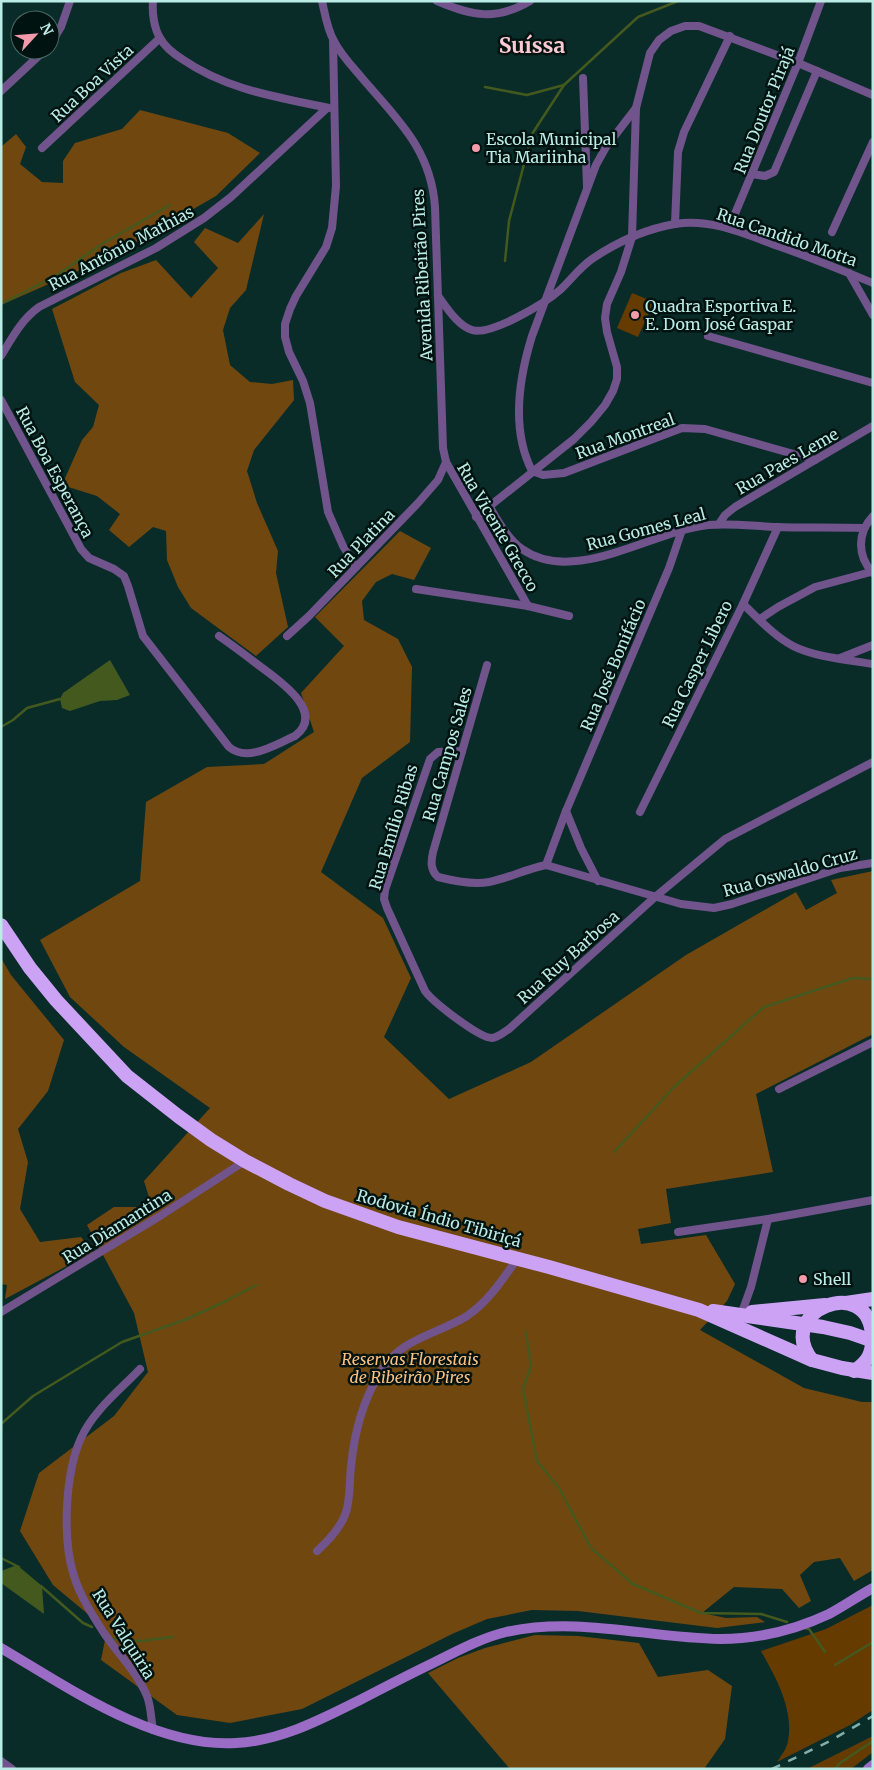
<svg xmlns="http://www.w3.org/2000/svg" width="874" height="1770" font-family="Merriweather,serif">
<rect width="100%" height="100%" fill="#092c29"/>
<g fill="#663b00">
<polygon points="632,293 654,302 638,337 617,328"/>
<path d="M873 1605V1710L850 1725 777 1762C781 1756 787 1748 788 1741 794 1709 776 1678 761 1651L826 1629Z"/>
<polygon points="873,1736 873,1752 851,1769 807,1769"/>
</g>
<g fill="#714710">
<polygon points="140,110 228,133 260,153 216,196 110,257 1,305 1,147 16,134 26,147 20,164 42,182 63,183 63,161 75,143 122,129"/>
<polygon points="264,214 246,290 230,308 223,330 230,365 250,382 272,384 293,380 294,400 254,450 247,471 257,503 278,551 276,573 288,627 256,656 191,608 178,587 167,560 166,531 153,527 129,547 109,530 120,514 97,496 62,485 82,440 93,427 99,405 75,382 52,309 121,273 156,260 191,298 218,268 194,242 205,228 238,243"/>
<polygon points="400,531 431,548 414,580 392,574 376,582 362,601 364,620 398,639 412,667 410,742 362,778 321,872 383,918 411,978 384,1037 449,1099 531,1062 686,955 796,892 806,910 837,893 831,880 873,871 873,1034 756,1094 773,1172 666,1189 671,1223 638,1229 641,1244 706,1235 735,1284 727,1301 700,1330 804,1388 862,1402 873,1402 873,1570 854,1581 840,1558 814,1562 800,1575 811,1601 799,1608 782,1589 734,1587 702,1613 726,1618 757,1617 765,1622 717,1628 578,1611 532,1610 487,1619 452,1634 302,1709 230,1723 177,1715 101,1660 107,1630 53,1585 20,1531 39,1473 114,1416 148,1372 134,1313 87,1225 114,1207 152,1207 144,1181 210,1108 124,1047 70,997 40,940 140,881 146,802 207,767 264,764 314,732 301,693 344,646 315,617"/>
<polygon points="1,958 11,975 64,1040 48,1091 18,1129 28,1162 20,1209 40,1242 81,1237 93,1252 5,1299 7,1285 1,1284"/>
<polygon points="535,1635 578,1636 639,1643 658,1677 708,1670 732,1686 725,1739 704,1769 510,1769 428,1673 458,1658 485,1648"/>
</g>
<g fill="#43591e">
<polygon points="110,660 130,695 117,700 100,701 70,711 62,708 60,699 63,693"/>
<polygon points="17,1565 42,1586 44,1614 1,1583 1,1571"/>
</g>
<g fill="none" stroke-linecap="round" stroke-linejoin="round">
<g stroke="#43591e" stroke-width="2.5">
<polyline points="485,87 527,95 564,85"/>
<polyline points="505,261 509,221 532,134 564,85 638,17 678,1"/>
<polyline points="1,304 57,275 102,244 170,205"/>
<polyline points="1,727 13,720 27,708 60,699"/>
<polyline points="614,1152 675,1086 764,1007 853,978 873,979"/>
<polyline points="526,1332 531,1366 523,1389 537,1461 559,1488 591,1548 633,1584 701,1613 761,1614 787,1622"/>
<polyline points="1,1424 33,1396 122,1342 187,1319 226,1301 256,1285"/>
<polyline points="1,1558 19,1567"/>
<polyline points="41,1586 83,1623 92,1627"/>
<polyline points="805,1628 809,1629 825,1652"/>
<polyline points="110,1637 114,1639 141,1641 173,1637"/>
<polyline points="835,1665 873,1642"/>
<polyline points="835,1769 840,1763 873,1741"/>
</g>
<g stroke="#71548c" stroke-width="8">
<path d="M153 1C152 13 154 28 160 38 165 47 174 54 182 59 227 90 277 97 329 108"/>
<path d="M322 1C325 14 327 29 334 41 341 55 352 66 362 78 397 119 431 149 435 207L443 448 446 462 528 606"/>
<path d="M437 1C472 16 496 21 530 1"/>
<polyline points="333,40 336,186 332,228 326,247 296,296 290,309 285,324 285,337 289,352 303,381 310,403 328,512 343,546 356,567"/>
<polyline points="50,45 61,27 70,1"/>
<polyline points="583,78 587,186"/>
<polyline points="1,91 45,50"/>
<path d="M636 108 606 147 596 165 532 336C519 378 511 430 532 471L543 475 564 473 682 428 705 429 815 460"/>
<polyline points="42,148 160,38"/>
<polyline points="752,174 765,176 774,172 817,71"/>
<polyline points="675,224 678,152 684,132 730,36"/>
<polyline points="729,228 798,63 821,1"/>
<polyline points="832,232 873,142"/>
<polyline points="849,273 873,315"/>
<path d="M438 296C447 308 458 326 472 330 491 336 545 303 560 290 571 280 579 268 592 259 617 242 646 229 675 224 711 218 745 234 778 246 810 257 841 270 873 283"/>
<polyline points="708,336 873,383"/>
<path d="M1 356C12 338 21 320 39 307L156 248 204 218 231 197 327 108"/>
<path d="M1 400 81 549 89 558 114 569 124 576 128 586 143 636 229 747C248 763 276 744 295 736 328 711 274 677 257 664 244 654 232 645 219 636"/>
<path d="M490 507C498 522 508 539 522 549 574 586 652 531 708 525 730 523 753 526 776 527 805 528 834 527 863 528"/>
<path d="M873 516C857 533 857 556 873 573"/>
<polyline points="476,517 574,439 591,422 605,405 613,391 617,379 617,367 607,332 605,318 607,304 621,272 632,237 636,108 650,53 659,40 671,31 685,26 699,26 798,63 873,95"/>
<polyline points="719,524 725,515 735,507 873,426"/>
<polyline points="416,589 528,606 569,616"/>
<path d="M743 604C758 618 774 636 793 646 814 657 849 660 873 664"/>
<polyline points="760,619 778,607 815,587 871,572"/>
<polyline points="287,636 309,616 418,503 438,480 446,462"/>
<polyline points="840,658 873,645"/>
<path d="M487 665 433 852C431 861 430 870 438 877 454 881 473 885 489 882 509 878 526 869 546 865L681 904 714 908 732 904 840 868 873 863"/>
<path d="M462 751 438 752 430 759 385 890 384 899 387 908 425 991C433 1002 479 1038 492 1038 499 1037 504 1032 509 1029L655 897 725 839 873 762"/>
<polyline points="566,811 581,848 598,881"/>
<polyline points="640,812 743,604 778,527"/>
<polyline points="546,865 566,811 669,568 682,530"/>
<polyline points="779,1089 873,1042"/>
<polyline points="678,1232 768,1219 873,1200"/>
<polyline points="1,1312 160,1216 245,1161"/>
<polyline points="742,1312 751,1287 768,1219"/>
<path d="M140 1369C120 1390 93 1411 81 1438 65 1474 62 1539 74 1576 80 1596 93 1616 104 1633 118 1654 137 1672 147 1696 151 1706 151 1719 153 1730"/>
<path d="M317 1551C328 1541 339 1530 345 1515 351 1500 349 1483 351 1467 354 1435 363 1400 380 1373 400 1338 436 1335 467 1316 488 1302 503 1279 517 1259"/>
<polyline points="1,1761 12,1769"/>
</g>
<g stroke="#9b6cc6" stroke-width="10">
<path d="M1 1648C69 1688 154 1748 236 1743 280 1741 320 1720 358 1701 383 1688 408 1675 433 1663 457 1651 481 1638 506 1632 577 1616 649 1638 720 1639 757 1639 795 1630 829 1614 844 1606 858 1596 873 1588"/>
<polyline points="868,1769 873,1765"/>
</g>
<g stroke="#cca2f5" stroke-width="14">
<polyline points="1,925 30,968 56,1000 127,1076 178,1116 211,1140 245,1161 289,1184 325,1201 398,1227 549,1267 699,1310 812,1360 842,1368 873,1373"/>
<polyline points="846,1303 873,1299"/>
<polyline points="713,1311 823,1327 850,1333 873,1341"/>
<polyline points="752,1312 825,1305"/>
<path d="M812 1360C773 1311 869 1273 872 1336 873 1353 868 1362 854 1371"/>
</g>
<polyline stroke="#83afaa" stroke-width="2.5" stroke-dasharray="9 9" stroke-linecap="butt" points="772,1769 830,1741 873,1716"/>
</g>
<g fill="#f39aab" stroke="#001311" stroke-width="2">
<circle cx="476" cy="148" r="5"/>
<circle cx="635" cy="315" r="5"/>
<circle cx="803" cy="1279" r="5"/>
</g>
<g text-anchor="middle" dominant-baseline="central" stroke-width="5" stroke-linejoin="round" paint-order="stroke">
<g font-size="16" fill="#bbebe5" stroke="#001311">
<text transform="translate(92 83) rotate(-43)">Rua Boa Vista</text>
<text transform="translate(764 110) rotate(-68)">Rua Doutor Pirajá</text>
<text transform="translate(787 237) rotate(19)">Rua Candido Motta</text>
<text transform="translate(121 248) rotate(-28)">Rua Antônio Mathias</text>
<text transform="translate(422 275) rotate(-93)">Avenida Ribeirão Pires</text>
<text transform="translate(625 436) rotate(-20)">Rua Montreal</text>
<text transform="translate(787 461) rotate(-30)">Rua Paes Leme</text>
<text transform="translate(55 472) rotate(62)">Rua Boa Esperança</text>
<text transform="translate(498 527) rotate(60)">Rua Vicente Grecco</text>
<text transform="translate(646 529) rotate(-15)">Rua Gomes Leal</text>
<text transform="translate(361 543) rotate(-46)">Rua Platina</text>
<text transform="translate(697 664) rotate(-64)">Rua Casper Libero</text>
<text transform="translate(613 665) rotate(-67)">Rua José Bonifácio</text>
<text transform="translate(447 754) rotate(-74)">Rua Campos Sales</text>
<text transform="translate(393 827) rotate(-73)">Rua Emílio Ribas</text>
<text transform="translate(790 872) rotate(-16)">Rua Oswaldo Cruz</text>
<text transform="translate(568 957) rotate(-42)">Rua Ruy Barbosa</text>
<text transform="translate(439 1218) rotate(16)">Rodovia Índio Tibiriçá</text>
<text transform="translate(117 1226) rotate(-32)">Rua Diamantina</text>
<text transform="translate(124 1634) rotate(58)">Rua Valquiria</text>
</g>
<g font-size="16" fill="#bbebe5" stroke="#001311" text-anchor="start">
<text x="486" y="139">Escola Municipal<tspan x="486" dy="18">Tia Mariinha</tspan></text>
<text x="645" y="306">Quadra Esportiva E.<tspan x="645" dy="18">E. Dom José Gaspar</tspan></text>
<text x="813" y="1279">Shell</text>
</g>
<g font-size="16" font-style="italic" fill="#fdc182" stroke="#001311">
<text x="410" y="1359">Reservas Florestais<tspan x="410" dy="18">de Ribeirão Pires</tspan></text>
</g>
<g font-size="21" font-weight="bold" fill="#fecad3" stroke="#001311">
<text x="532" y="45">Suíssa</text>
</g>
</g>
<rect width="874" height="1770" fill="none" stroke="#bbebe5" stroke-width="5"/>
<g transform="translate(35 35) rotate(64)"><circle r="24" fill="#001311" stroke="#4b6966"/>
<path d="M0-4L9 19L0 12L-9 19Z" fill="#f39aab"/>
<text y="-8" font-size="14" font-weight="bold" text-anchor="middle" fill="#bbebe5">N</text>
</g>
</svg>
